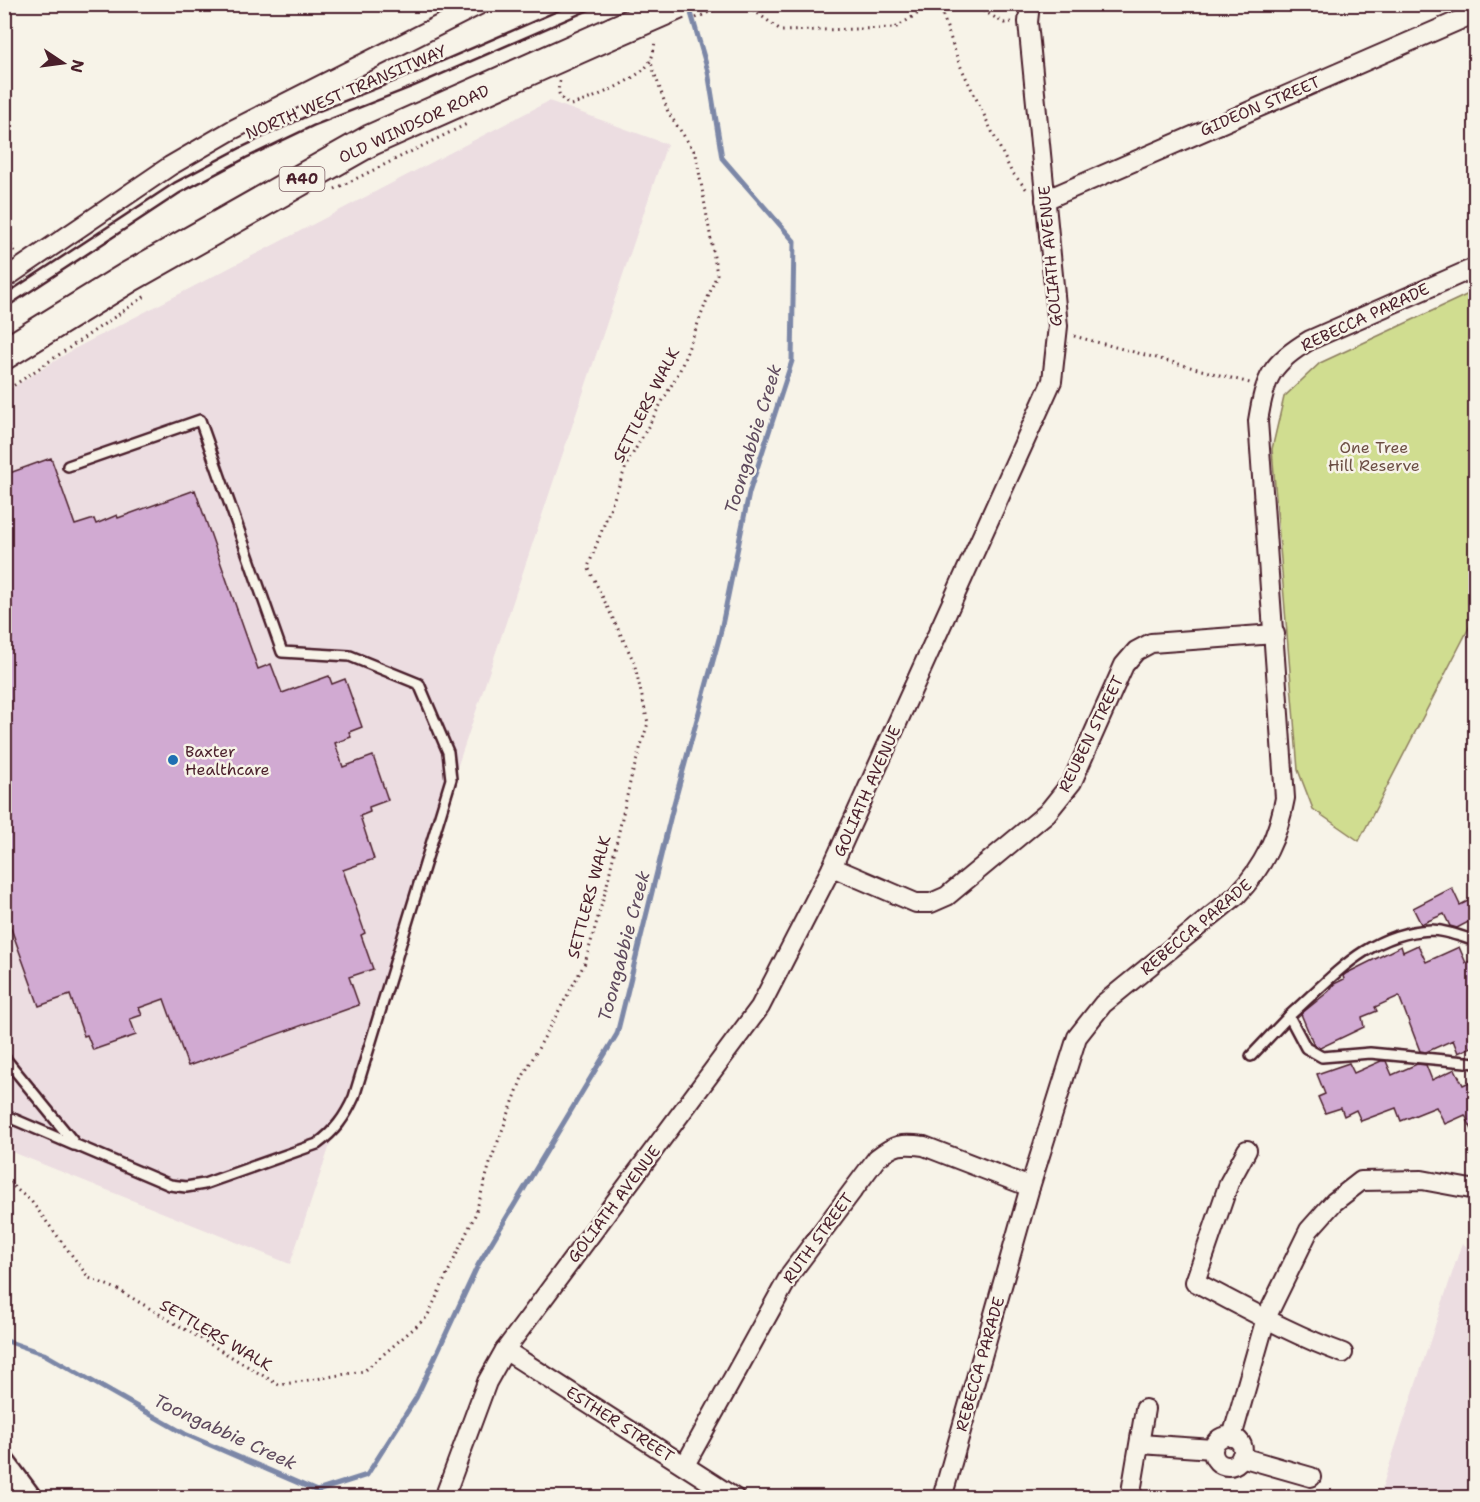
<svg xmlns="http://www.w3.org/2000/svg" width="1480" height="1502" font-family="'Shantell Sans',sans-serif">
<rect width="100%" height="100%" fill="#f7f3e8"/>
<filter id="ink" filterUnits="userSpaceOnUse"><feTurbulence type="fractalNoise" baseFrequency=".0167" numOctaves="2"/><feDisplacementMap in="SourceGraphic" scale="12" xChannelSelector="R" yChannelSelector="G"/><feConvolveMatrix kernelMatrix="1 2 1 2 8 2 1 2 1" color-interpolation-filters="sRGB"/></filter>
<g filter="url(#ink)">
<g fill="#ecdde1">
<polygon points="549,101 667,144 290,1264 5,1149 4,393 74,349"/>
<polygon points="1462,1243 1475,1253 1475,1497 1379,1497"/>
</g>
<polygon fill="#d0dd90" stroke="#8d7e5e" stroke-width="1.5" points="1475,291 1475,616 1359,841 1313,809 1298,770 1272,449 1284,397 1320,363"/>
<g fill="none" stroke-linecap="round" stroke-linejoin="round">
<polyline stroke="#7c87a7" stroke-width="5" points="4,1340 44,1354 185,1434 317,1491 367,1475 416,1398 478,1265 617,1034 672,811 720,635 749,493 792,361 794,241 722,158 708,71 689,6"/>
</g>
<g fill="#d1aad2" stroke="#4a1f2b" stroke-width="1.5">
<polygon points="51,458 75,525 94,519 96,524 117,515 118,518 195,490 258,669 271,664 282,693 329,676 332,684 345,679 362,727 349,732 351,737 335,743 343,767 373,756 388,800 369,807 370,812 360,816 374,859 343,870 365,933 361,935 373,969 349,977 359,1005 188,1066 164,999 139,1008 142,1015 130,1019 136,1035 93,1050 87,1035 84,1036 70,995 39,1006 4,909 4,475"/>
<polygon points="1452,888 1460,905 1476,897 1476,918 1457,928 1450,926 1444,914 1421,924 1413,908"/>
<polygon points="1418,945 1426,962 1459,947 1466,963 1476,958 1476,1045 1458,1053 1453,1040 1426,1052 1420,1051 1399,996 1375,1007 1377,1011 1362,1017 1364,1027 1320,1048 1314,1045 1301,1014 1329,991 1334,984 1344,979 1343,976 1347,973 1401,946 1403,952"/>
<polygon points="1381,1061 1386,1061 1392,1075 1417,1064 1426,1065 1432,1080 1455,1069 1463,1085 1476,1079 1476,1138 1465,1115 1445,1124 1436,1107 1401,1121 1396,1108 1361,1121 1356,1110 1344,1116 1341,1108 1325,1113 1318,1097 1325,1094 1317,1074 1349,1063 1354,1073"/>
</g>
<g fill="none" stroke-linecap="round" stroke-linejoin="round">
<defs>
<g id="service">
<polyline points="4,302 177,188 243,153 312,120 411,81 588,4"/>
<path d="M1476 941C1462 937 1445 930 1431 930 1367 933 1333 977 1289 1016L1306 1048 1322 1057 1370 1053 1476 1063"/>
<polyline points="1251,1056 1289,1016"/>
<path d="M4 1057 76 1145 170 1185 186 1187 204 1184 317 1144C335 1131 345 1117 354 1097L451 779 448 752 419 684 350 656 282 652 200 420 68 466"/>
<polyline points="4,1115 74,1145"/>
</g>
<g id="minor">
<polyline points="1045,200 1476,13"/>
<polyline points="4,279 170,166 232,130 481,4"/>
<polyline points="832,867 916,903 931,903 947,896 1047,813 1072,782 1124,665 1136,651 1151,643 1275,634"/>
<path d="M1247 1150 1229 1183 1195 1282C1244 1307 1291 1334 1343 1353"/>
<polyline points="505,1350 735,1498"/>
<circle cx="1228" cy="1451" r="15"/>
<polyline points="1232,1437 1266,1318 1309,1230 1334,1202 1361,1181 1422,1180 1476,1190"/>
<polyline points="1140,1444 1213,1449"/>
<polyline points="1241,1457 1311,1477"/>
<path d="M685 1465 791 1273 877 1158C895 1144 901 1143 924 1146L1030 1187"/>
<polyline points="444,1498 487,1382 505,1350 760,1007 832,867 1052,381 1058,326 1028,22 1030,4"/>
<path d="M942 1498 1030 1187 1077 1037 1103 1004 1237 895C1264 866 1278 837 1285 798L1258 421C1265 377 1271 363 1310 340L1476 267"/>
<polyline points="1130,1498 1145,1409"/>
</g>
<polyline id="tertiary" points="4,1463 30,1498"/>
<polyline id="trunk" points="4,354 129,277 371,140 614,32"/>
</defs>
<use href="#service" stroke="#4a1f2b" stroke-width="14"/>
<use href="#minor" stroke="#4a1f2b" stroke-width="22"/>
<use href="#tertiary" stroke="#4a1f2b" stroke-width="27"/>
<use href="#trunk" stroke="#4a1f2b" stroke-width="34"/>
<g stroke="#4a1f2b" stroke-width="3" stroke-dasharray="1.5 4.5" stroke-linecap="butt">
<polyline points="752,4 753,10 782,31 895,28 933,4"/>
<polyline points="939,4 959,63 1011,171 1028,191"/>
<polyline points="954,4 982,10 1004,23 1011,22"/>
<path d="M560 81C556 93 560 99 570 105 589 101 633 81 646 67 653 60 654 49 655 40"/>
<polyline points="335,189 469,123"/>
<polyline points="4,235 15,251"/>
<polyline points="1074,336 1250,383"/>
<polyline points="4,392 147,295"/>
<polyline points="4,1179 31,1201 89,1278 117,1289 279,1385 364,1371 427,1317 475,1215 491,1160 522,1078 585,963 606,889 631,778 648,723 634,662 588,567 627,464 680,370 717,274 696,154 668,112 650,60"/>
</g>
<use href="#service" stroke="#f7f3e8" stroke-width="9"/>
<use href="#minor" stroke="#f7f3e8" stroke-width="18"/>
<use href="#tertiary" stroke="#f7f3e8" stroke-width="22"/>
<use href="#trunk" stroke="#f7f3e8" stroke-width="30"/>
<defs>
<polyline id="trunk-bridge" points="614,32 678,4"/>
</defs>
<use href="#trunk-bridge" stroke="#4a1f2b" stroke-width="34" stroke-linecap="butt"/>
<polyline stroke="#4a1f2b" stroke-width="3" stroke-dasharray="1.5 4.5" stroke-linecap="butt" points="696,18 727,4"/>
<use href="#trunk-bridge" stroke="#f7f3e8" stroke-width="30"/>
</g>
</g>
<circle fill="#1f6fb2" stroke="#f7f3e8" stroke-width="2" cx="173" cy="760" r="6"/>
<g text-anchor="middle" dominant-baseline="central" stroke-width="5" stroke-linejoin="round" paint-order="stroke">
<rect fill="#f7f3e8" stroke="#7e5f64" stroke-width="1.5" x="279.5" y="167" width="45" height="24" rx="4.5"/>
<g font-size="15" font-weight="bold" fill="#4a1f2b">
<text x="302" y="179">A40</text>
</g>
<g font-size="16" fill="#4a1f2b" stroke="#f7f3e8">
<text transform="translate(346 92) rotate(-23)">NORTH WEST TRANSITWAY</text>
<text transform="translate(1260 106) rotate(-23)">GIDEON STREET</text>
<text transform="translate(414 124) rotate(-25)">OLD WINDSOR ROAD</text>
<text transform="translate(1050 256) rotate(-95)">GOLIATH AVENUE</text>
<text transform="translate(1365 317) rotate(-25)">REBECCA PARADE</text>
<text transform="translate(646 405) rotate(-63)">SETTLERS WALK</text>
<text transform="translate(1091 734) rotate(-64)">REUBEN STREET</text>
<text transform="translate(867 791) rotate(-66)">GOLIATH AVENUE</text>
<text transform="translate(589 897) rotate(-75)">SETTLERS WALK</text>
<text transform="translate(1196 927) rotate(-40)">REBECCA PARADE</text>
<text transform="translate(614 1204) rotate(-53)">GOLIATH AVENUE</text>
<text transform="translate(818 1238) rotate(-54)">RUTH STREET</text>
<text transform="translate(216 1335) rotate(30)">SETTLERS WALK</text>
<text transform="translate(980 1364) rotate(-74)">REBECCA PARADE</text>
<text transform="translate(620 1424) rotate(33)">ESTHER STREET</text>
</g>
<g font-size="16" fill="#6c4e44" stroke="#f7f3e8">
<text x="1374" y="447">One Tree<tspan x="1374" dy="18">Hill Reserve</tspan></text>
</g>
<g font-size="16" fill="#4a1f2b" stroke="#f7f3e8" text-anchor="start">
<text x="185" y="751">Baxter<tspan x="185" dy="18">Healthcare</tspan></text>
</g>
<g font-size="18" font-style="italic" fill="#5f4a5e" stroke="#f7f3e8">
<text transform="translate(753 439) rotate(-73)">Toongabbie Creek</text>
<text transform="translate(624 946) rotate(-75)">Toongabbie Creek</text>
<text transform="translate(225 1432) rotate(25)">Toongabbie Creek</text>
</g>
</g>
<rect width="1480" height="1502" fill="none" stroke="#f7f3e8" stroke-width="24"/>
<rect x="12" y="12" width="1456" height="1478" fill="none" stroke="#4a1f2b" stroke-width="2" filter="url(#ink)"/>
<g transform="translate(63 63) rotate(103)" stroke="#f7f3e8" stroke-width="4.5" paint-order="stroke">
<path d="M0-4.5L10 22L0 15L-10 22Z" fill="#4a1f2b"/>
<text y="-9" font-size="16" font-weight="bold" text-anchor="middle" fill="#4a1f2b">N</text>
</g>
</svg>
